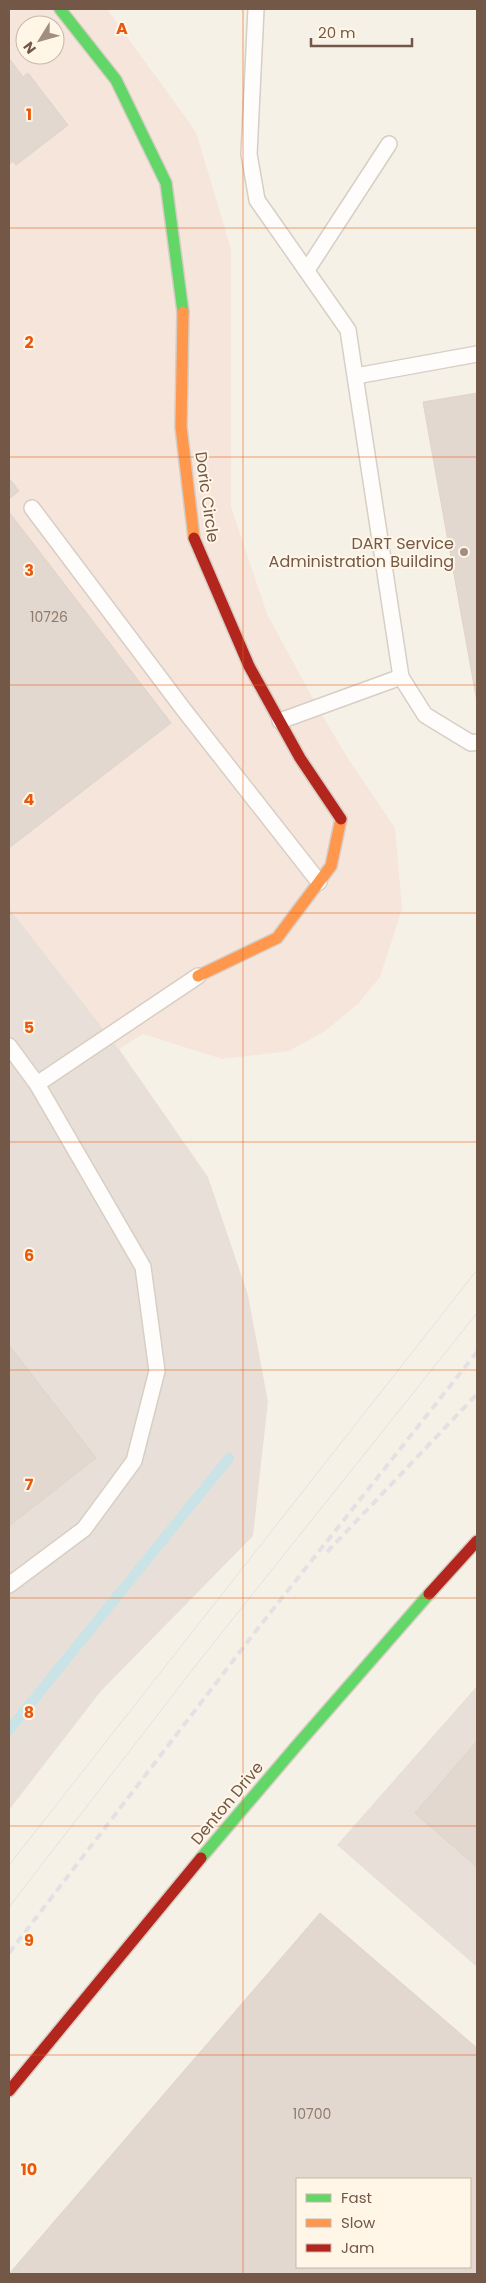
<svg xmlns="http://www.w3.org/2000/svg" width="486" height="2283" font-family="Poppins,sans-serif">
<rect width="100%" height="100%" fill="#f6f1e7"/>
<path fill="#f6e5da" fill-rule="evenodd" d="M9 9H107L196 132 231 249V507L267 614 318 708 347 757 395 828 402 909 380 977 358 1004 325 1031 289 1051 222 1059 143 1034 119 1049 9 908ZM25 25H55V55H25Z"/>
<g fill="#e8e0d8">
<polygon points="9,908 119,1049 208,1177 248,1295 268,1402 253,1536 101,1691 9,1810"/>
<polygon points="477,1686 477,1967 337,1845"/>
</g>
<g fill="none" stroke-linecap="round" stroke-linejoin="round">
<polyline stroke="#c9e3e6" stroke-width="10" points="9,1730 229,1458"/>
</g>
<g fill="#e2d8cf" stroke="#dfd4c9" fill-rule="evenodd">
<polygon points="9,58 23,77 28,73 68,125 16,165 13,161 9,164"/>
<polygon points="477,393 477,702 423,402"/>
<polygon points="9,478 19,491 9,499"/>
<polygon points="9,512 171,723 9,848"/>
<polygon points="9,1345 96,1458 9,1526"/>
<polygon points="477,1741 477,1867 415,1813"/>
<path d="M320 1913 477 2048V2274H9ZM297 2179H470V2267H297Z"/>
</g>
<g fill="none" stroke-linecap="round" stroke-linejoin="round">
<defs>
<g id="lane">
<polyline points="256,9 249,154 257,200 348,330 401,677 425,715 471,743 477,742"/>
<polyline points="307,270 389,144"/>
<polyline points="356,376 477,354"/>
<polyline points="32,508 184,710 319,882"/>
<polyline points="280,721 401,677"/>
<polyline points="9,1046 37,1084 143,1267 157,1371 134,1461 84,1529 9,1585"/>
<polyline points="37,1084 198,976"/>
</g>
<g id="fast">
<polyline points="60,9 116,80 166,183 183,312"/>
<polyline points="201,1858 298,1744 429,1594"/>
</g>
<g id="slow">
<polyline points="183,312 181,427 194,538"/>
<polyline points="198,976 277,938 331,866 341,819"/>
</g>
<g id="jam">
<polyline points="194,538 249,666 300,758 341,819"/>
<polyline points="429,1594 477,1541"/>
<polyline points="9,2091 201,1858"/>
</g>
</defs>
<use href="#lane" stroke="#d7cec5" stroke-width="18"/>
<use href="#fast" stroke="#d6cdc4" stroke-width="14"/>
<use href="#slow" stroke="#d6cdc4" stroke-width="14"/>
<use href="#jam" stroke="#d6cdc4" stroke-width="14"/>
<use href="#lane" stroke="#fefdfb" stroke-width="15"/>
<use href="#fast" stroke="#63d668" stroke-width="11"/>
<use href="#slow" stroke="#ff974d" stroke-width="11"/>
<use href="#jam" stroke="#b3261e" stroke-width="11"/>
<g stroke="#e4e1e4" stroke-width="1">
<polyline points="9,1865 477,1270"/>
<polyline points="9,1907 200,1660 477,1313"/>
</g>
<g stroke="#e4e1e4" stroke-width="4" stroke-dasharray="8 5" stroke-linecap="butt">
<polyline points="327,1552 477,1394"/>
<polyline points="9,1953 259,1627 477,1352"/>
</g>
</g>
<path fill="none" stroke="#e8590c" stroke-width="1" stroke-opacity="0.55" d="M243 9V2274M9 228H477M9 457H477M9 685H477M9 913H477M9 1142H477M9 1370H477M9 1598H477M9 1826H477M9 2055H477"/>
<circle fill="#a18e80" stroke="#fff6e7" stroke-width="2" cx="464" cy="552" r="5"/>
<g text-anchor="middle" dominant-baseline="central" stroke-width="4" stroke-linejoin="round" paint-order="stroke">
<g font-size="14" fill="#907a6c">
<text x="49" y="617">10726</text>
<text x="312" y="2114">10700</text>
</g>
<g font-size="16" fill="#735848" stroke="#fff6e7">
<text transform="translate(207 497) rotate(82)">Doric Circle</text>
<text transform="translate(227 1803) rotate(-50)">Denton Drive</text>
</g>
<g font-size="16" fill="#735848" stroke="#fff6e7" text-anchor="end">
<text x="454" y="543">DART Service<tspan x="454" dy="18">Administration Building</tspan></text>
</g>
</g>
<g font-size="16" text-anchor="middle" font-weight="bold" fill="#e8590c" stroke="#fff6e7" stroke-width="4" stroke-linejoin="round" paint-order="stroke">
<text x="122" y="34">A</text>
<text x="29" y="120">1</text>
<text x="29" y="348">2</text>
<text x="29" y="576">3</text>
<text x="29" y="805">4</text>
<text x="29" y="1033">5</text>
<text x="29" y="1261">6</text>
<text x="29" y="1490">7</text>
<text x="29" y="1718">8</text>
<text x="29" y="1946">9</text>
<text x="29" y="2175">10</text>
</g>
<rect width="486" height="2283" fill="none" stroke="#735848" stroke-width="20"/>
<rect x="296" y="2178" width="175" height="90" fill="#fff6e7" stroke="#c7b7a7"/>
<rect x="306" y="2194" width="25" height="8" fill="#63d668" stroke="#c7b7a7"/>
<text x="341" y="2203" font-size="15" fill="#735848">Fast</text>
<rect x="306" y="2219" width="25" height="8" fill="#ff974d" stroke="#c7b7a7"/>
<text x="341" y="2228" font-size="15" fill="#735848">Slow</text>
<rect x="306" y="2244" width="25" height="8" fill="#b3261e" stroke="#c7b7a7"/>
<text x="341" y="2253" font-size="15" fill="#735848">Jam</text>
<g transform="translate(40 40) rotate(233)"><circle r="24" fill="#fff6e7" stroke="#c7b7a7"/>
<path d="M0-4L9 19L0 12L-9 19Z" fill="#a18e80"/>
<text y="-8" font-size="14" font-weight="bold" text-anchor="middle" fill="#735848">N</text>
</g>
<path d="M311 38v8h101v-8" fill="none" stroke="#735848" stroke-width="2.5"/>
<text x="318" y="38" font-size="15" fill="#735848" stroke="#fff6e7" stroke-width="4" paint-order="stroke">20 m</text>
</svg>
